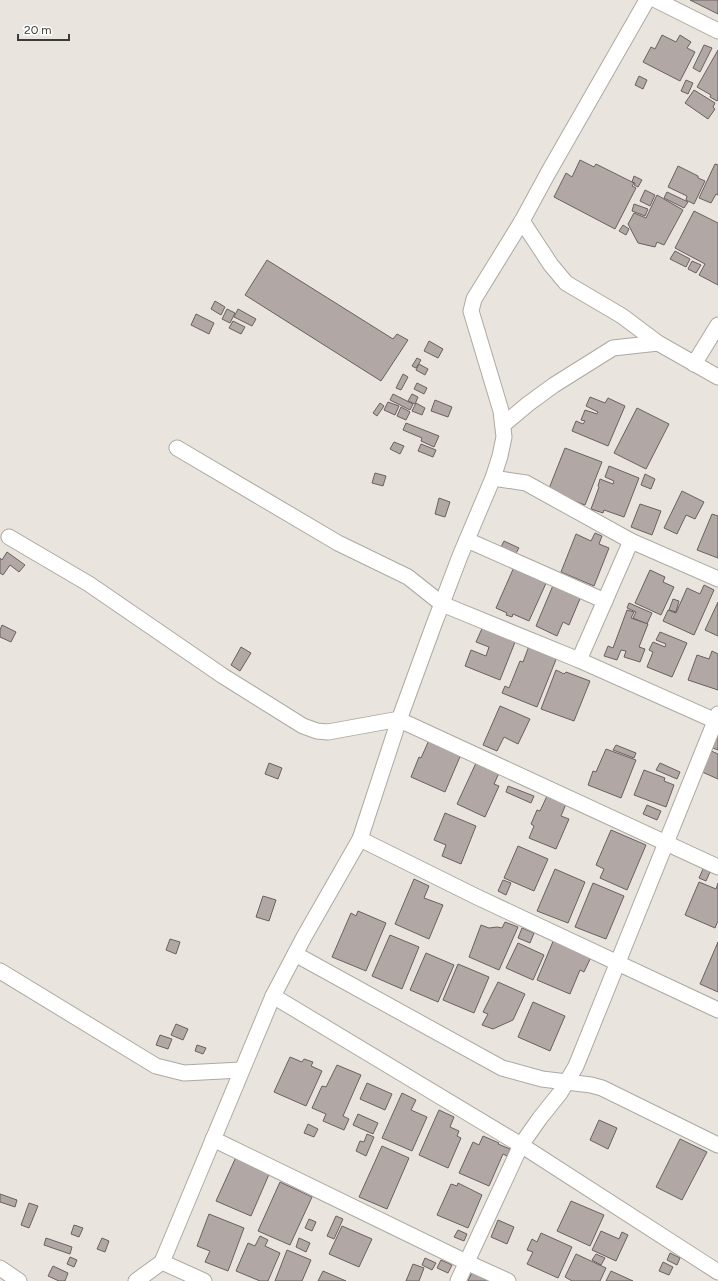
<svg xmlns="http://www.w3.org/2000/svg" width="718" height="1281" font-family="Figtree,sans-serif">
<rect width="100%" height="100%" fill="#e9e4dd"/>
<g fill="#b1a8a5" stroke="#69615f">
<polygon points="690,0 718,0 718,14"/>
<polygon points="662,35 676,42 680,35 691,42 687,48 695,52 680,81 643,62 651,47 655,49"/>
<polygon points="704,45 712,48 700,72 693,68"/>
<polygon points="718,50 718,99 717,101 710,97 711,95 697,87"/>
<polygon points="639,76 647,80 643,89 635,85"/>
<polygon points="686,80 693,83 688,94 681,91"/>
<polygon points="694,90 715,103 713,107 715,109 708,119 685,103"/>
<polygon points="580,160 594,167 596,164 634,183 632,186 636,188 615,229 554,197 566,173 572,177"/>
<polygon points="715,164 718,165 718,195 716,194 711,203 699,198"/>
<polygon points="678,166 698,176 698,178 705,181 694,204 686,200 687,196 668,187"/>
<polygon points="634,176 642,180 638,187 634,185 635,183 632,182"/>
<polygon points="645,190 655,195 650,206 640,201"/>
<polygon points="667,192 688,202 684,208 664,198"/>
<polygon points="657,195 683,210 664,245 657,242 655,247 638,243 628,224 634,213 646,218"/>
<polygon points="634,204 648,209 645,216 632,211"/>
<polygon points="694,211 718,223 718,285 699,275 705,264 675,248"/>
<polygon points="623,225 629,229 626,235 619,231"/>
<polygon points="675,251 690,259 686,267 670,259"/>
<polygon points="267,260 393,339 397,334 408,340 381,381 245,295"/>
<polygon points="692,261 701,265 696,273 688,269"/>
<polygon points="215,301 225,307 221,315 211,309"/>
<polygon points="227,309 235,313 230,323 222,319"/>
<polygon points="238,309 256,319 252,326 234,317"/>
<polygon points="196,314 214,323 209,334 191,325"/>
<polygon points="233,321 245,327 241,334 229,328"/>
<polygon points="429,341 443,349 438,358 424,351"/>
<polygon points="417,358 421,360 416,368 412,366"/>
<polygon points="419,364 428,369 425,375 416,370"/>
<polygon points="403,374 408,377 401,390 396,388"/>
<polygon points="417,383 427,388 424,394 414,389"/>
<polygon points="393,394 413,404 410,410 390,400"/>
<polygon points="412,394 418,397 415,404 408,401"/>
<polygon points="590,397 605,403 608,398 625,406 608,446 572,431 576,421 583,424 585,421 581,420 585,410 597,414 598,412 586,406"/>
<polygon points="435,400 452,407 448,417 431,411"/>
<polygon points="388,402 399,406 395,415 384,410"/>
<polygon points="380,403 384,406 377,416 373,413"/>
<polygon points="416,403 425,408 422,415 412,411"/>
<polygon points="401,407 410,412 406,420 397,416"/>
<polygon points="637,408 669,424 646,469 614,453"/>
<polygon points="406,423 439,436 434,447 421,441 422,438 403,430"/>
<polygon points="394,442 404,446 400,454 390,449"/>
<polygon points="421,444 436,450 433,457 418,451"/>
<polygon points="565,448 602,462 585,505 548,491"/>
<polygon points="609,466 639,478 624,517 604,510 603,513 591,509 599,487 598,486 600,479 613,484 614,481 605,477"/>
<polygon points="375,473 386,476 383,486 372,483"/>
<polygon points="645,474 655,479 651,489 641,485"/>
<polygon points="682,491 704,502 695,519 686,515 677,534 664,528"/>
<polygon points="439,498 450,502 445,517 435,514"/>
<polygon points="640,504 661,511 652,535 631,527"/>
<polygon points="712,514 718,516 718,558 697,550"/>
<polygon points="595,533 602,536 599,544 609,548 594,586 561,572 576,534 591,541"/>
<polygon points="504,541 519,548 516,553 501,547"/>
<polygon points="7,552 25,565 19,572 10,565 3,575 0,573 0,558 2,560"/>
<polygon points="514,567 547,581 529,621 513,614 512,617 506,615 507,613 496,608"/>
<polygon points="650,570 665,577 663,582 674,587 661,615 635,603"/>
<polygon points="554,583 582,594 569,625 563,622 557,636 536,626"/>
<polygon points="704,585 714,590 694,635 663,621 668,610 676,613 687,588 700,594"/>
<polygon points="673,599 679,601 676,612 669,610"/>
<polygon points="718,602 718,636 705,630"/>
<polygon points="629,603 652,613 647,624 633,618 636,612 627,608"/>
<polygon points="627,610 634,612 631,618 648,624 639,647 645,649 640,662 624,657 626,651 621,650 617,660 604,656 608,646 613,648"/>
<polygon points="484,624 517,637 500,680 465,666 471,650 486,656 489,647 476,642"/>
<polygon points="2,625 16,632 11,642 0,637 0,630"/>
<polygon points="660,632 687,643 672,677 647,667 653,652 649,650 653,642 665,647 666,644 656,640"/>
<polygon points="529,646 557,657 537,707 502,693 505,686 509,688 520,661 523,662"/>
<polygon points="241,647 251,653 240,671 231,665"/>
<polygon points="712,651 718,654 718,690 688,680 697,655 709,659"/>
<polygon points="556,670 564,674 566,672 590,681 574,721 541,709"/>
<polygon points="500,706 530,719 518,744 504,737 497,751 483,745"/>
<polygon points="718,729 718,750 710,747"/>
<polygon points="430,738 462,752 445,792 411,777 419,757 421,758"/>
<polygon points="616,745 636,753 634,758 613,750"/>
<polygon points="606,749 636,760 621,798 588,785 593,771 596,772"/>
<polygon points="709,750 718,754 718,779 700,771"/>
<polygon points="269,763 282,768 278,779 265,774"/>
<polygon points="476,763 499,773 494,784 499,786 485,817 457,804"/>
<polygon points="660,763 680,772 677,779 656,770"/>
<polygon points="644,770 665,778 664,781 674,785 666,807 634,795"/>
<polygon points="508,786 534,796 531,803 506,792"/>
<polygon points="547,796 566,804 561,816 569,819 556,849 529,838 534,826 531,824 537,810 540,811"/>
<polygon points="647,805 661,811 657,820 643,814"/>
<polygon points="445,813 476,826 461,864 442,856 446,845 434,840"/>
<polygon points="611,830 646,845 627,890 600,878 604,869 596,865"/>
<polygon points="518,846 548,859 534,891 504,878"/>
<polygon points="555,869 585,882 568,923 537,911"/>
<polygon points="703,869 710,872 706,881 699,878"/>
<polygon points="414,879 429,886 424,898 443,905 429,939 395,924"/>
<polygon points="503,880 511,883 506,895 498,891"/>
<polygon points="699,882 716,889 718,883 718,921 715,928 685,915"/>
<polygon points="593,883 624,896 606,939 575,927"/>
<polygon points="263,896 276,900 269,921 256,917"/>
<polygon points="358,911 386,923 366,971 332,957 351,913 356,916"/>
<polygon points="505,922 518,927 499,970 469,957 481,925 489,928 497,927 502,928"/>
<polygon points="522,928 534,933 530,943 518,938"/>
<polygon points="390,935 419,947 402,989 372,976"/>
<polygon points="170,939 180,942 176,954 166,950"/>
<polygon points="554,939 592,955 584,972 580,970 570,994 537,980"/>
<polygon points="718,942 718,992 700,984"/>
<polygon points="518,943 544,955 533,980 506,968"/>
<polygon points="426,953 454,965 438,1002 410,990"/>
<polygon points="458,964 489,977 474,1013 443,1000"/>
<polygon points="498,982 525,994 513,1020 493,1029 482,1025 488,1014 483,1012"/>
<polygon points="533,1002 565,1016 550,1051 518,1037"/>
<polygon points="176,1024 188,1029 183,1040 171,1035"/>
<polygon points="160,1035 172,1039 168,1049 156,1045"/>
<polygon points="197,1045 206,1048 203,1054 195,1051"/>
<polygon points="290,1057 302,1062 304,1059 313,1062 311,1066 322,1071 306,1106 274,1092"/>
<polygon points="337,1065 361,1075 343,1116 349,1119 344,1130 323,1121 326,1114 312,1108 322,1086 326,1087"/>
<polygon points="367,1083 392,1094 385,1110 360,1099"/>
<polygon points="402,1093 416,1100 411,1110 427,1117 412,1151 382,1138"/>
<polygon points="439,1110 454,1117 450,1127 459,1131 457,1136 461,1138 448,1168 419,1155"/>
<polygon points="358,1114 378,1123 373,1134 353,1125"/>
<polygon points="599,1120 617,1128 608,1149 590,1140"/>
<polygon points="308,1124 318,1129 314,1137 304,1133"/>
<polygon points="367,1134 374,1137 366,1156 356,1151 360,1141 364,1142"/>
<polygon points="483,1136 499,1143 498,1144 510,1149 507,1156 503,1154 489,1186 459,1173 473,1142 479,1145"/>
<polygon points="680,1139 707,1152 682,1200 656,1187"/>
<polygon points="382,1146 409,1158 387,1209 359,1197"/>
<polygon points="236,1157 270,1172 251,1216 216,1201"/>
<polygon points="280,1182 312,1197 290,1245 258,1231"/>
<polygon points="458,1183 482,1195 468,1228 437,1215 451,1184 457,1186"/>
<polygon points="0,1194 17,1200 15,1207 0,1202"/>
<polygon points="571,1201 604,1215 590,1246 557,1231"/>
<polygon points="29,1203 38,1206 29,1228 21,1225"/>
<polygon points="209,1214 244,1228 228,1271 205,1262 210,1251 197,1246"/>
<polygon points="336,1216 343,1219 334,1239 327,1236"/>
<polygon points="309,1219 316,1222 312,1231 305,1228"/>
<polygon points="498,1220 514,1227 507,1244 491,1237"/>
<polygon points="74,1225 83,1228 79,1237 71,1234"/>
<polygon points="342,1226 372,1239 359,1267 329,1254"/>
<polygon points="458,1230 467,1234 464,1241 454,1237"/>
<polygon points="601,1231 619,1239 622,1232 628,1235 616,1261 592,1250"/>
<polygon points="541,1233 572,1247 558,1278 527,1264 533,1252 527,1250 532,1239 537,1242"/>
<polygon points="260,1236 268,1240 265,1246 280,1253 268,1281 260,1281 236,1271 248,1243 255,1246"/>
<polygon points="46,1238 72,1247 70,1254 44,1245"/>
<polygon points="102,1238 109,1241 105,1252 97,1249"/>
<polygon points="299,1238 310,1243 306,1252 296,1247"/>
<polygon points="287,1250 311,1260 302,1281 275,1281"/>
<polygon points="670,1253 680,1258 677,1265 667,1260"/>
<polygon points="576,1254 606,1268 600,1281 572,1281 565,1277"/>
<polygon points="596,1254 605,1258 601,1265 592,1260"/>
<polygon points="70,1257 77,1260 74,1267 67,1264"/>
<polygon points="425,1258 436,1263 432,1270 422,1265"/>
<polygon points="441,1260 452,1265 448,1273 437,1268"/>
<polygon points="663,1262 673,1267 669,1275 659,1271"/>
<polygon points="413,1264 424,1268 419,1281 406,1281"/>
<polygon points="53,1266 68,1273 65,1281 59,1281 48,1276"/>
<polygon points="473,1270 496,1281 468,1281"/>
<polygon points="323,1271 346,1281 318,1281"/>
<polygon points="611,1271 633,1281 606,1281"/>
</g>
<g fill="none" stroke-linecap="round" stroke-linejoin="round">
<defs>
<g id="minor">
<polyline points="656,0 718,31"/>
<polyline points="522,221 551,265 566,283 622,316 658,343 718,377"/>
<polyline points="694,364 718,325"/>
<polyline points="503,425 528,404 554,385 613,348 658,343"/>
<polyline points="177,448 338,543 408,577 442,604 579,660 718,722"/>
<polyline points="493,478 526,483 631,541 718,579"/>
<polyline points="9,537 89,584 223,676 303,726 317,731 328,732 394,720 404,722 718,867"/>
<polyline points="467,540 605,601"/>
<polyline points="579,660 631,541"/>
<polyline points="360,839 477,897 718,1010"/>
<polyline points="295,954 502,1068 542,1079 591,1085 602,1088 718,1145"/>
<polyline points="0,971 156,1066 184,1073 241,1070"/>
<polyline points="273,996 521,1145 718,1272"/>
<polyline points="213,1139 466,1262 508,1281"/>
<polyline points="162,1262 204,1281"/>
<polyline points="0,1268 19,1281"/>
<polyline points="136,1281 162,1262 273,996 304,937 360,839 399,720 433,627 460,556 493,478 500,456 504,437 501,411 471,311 474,299 522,221 548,173 647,0"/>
<polyline points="458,1281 521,1145 540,1118 560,1093 576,1066 718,714"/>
</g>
</defs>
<use href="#minor" stroke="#ada9a2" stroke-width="17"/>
<use href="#minor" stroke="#fff" stroke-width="15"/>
</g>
<path d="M18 34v6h51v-6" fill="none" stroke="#3d3b38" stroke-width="2"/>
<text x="24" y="34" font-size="12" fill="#3d3b38" stroke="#ffffff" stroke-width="3" paint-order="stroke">20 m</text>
</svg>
